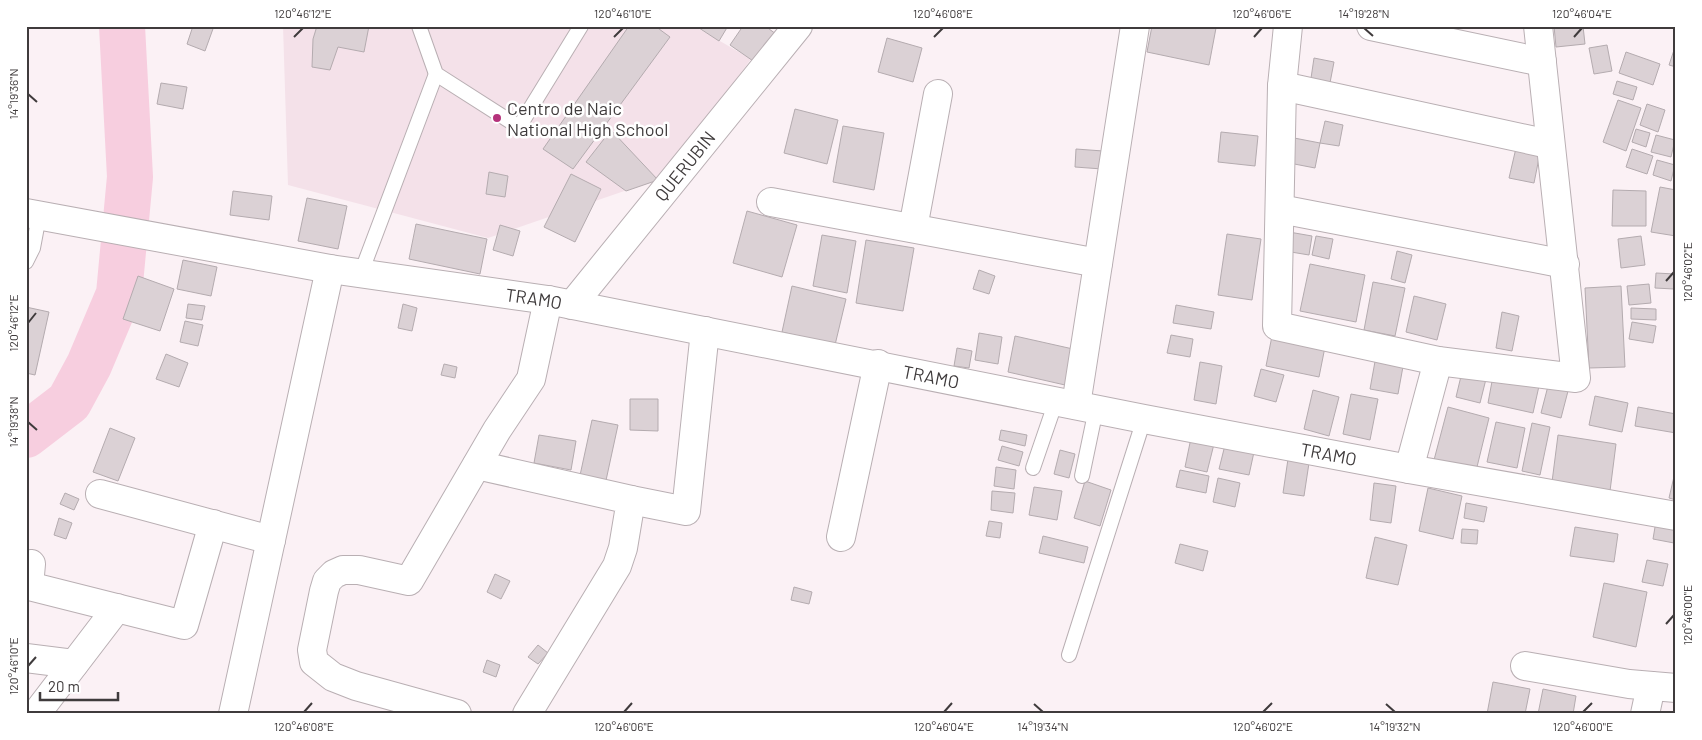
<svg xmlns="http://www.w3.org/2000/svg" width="1702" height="740" font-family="Barlow,sans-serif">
<rect width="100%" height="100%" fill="#fbf1f5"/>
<polygon fill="#f4e1e9" points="283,26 694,26 751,59 665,177 488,238 288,185"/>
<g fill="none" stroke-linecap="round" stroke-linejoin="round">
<polyline stroke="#f7cedf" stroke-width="46" points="26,435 69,402 89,365 119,294 130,177 122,26"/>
</g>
<g fill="#dbd1d5" stroke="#b4abaf">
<polygon points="193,26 214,26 205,51 187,44"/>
<polygon points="317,26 369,26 364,52 338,47 330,70 312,67 313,39"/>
<polygon points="629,26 655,26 670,37 573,169 543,149"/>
<polygon points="696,26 728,26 719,41"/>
<polygon points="743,26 765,26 776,34 756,63 730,45"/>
<polygon points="1152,26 1216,28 1209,65 1147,52"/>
<polygon points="1554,26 1583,26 1585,44 1556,47"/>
<polygon points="887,38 922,48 913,82 878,72"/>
<polygon points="1676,44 1676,67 1669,65"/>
<polygon points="1607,45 1612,71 1594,74 1589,48"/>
<polygon points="1626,52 1660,64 1653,85 1619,73"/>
<polygon points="1314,58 1334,62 1329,88 1310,85"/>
<polygon points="1617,81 1637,87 1633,100 1613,94"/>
<polygon points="161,83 187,87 183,109 157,104"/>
<polygon points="1618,100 1641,108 1626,151 1603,142"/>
<polygon points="1647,104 1665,110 1658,132 1640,125"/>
<polygon points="795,109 838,120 827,164 784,153"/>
<polygon points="1325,121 1343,125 1339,146 1320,143"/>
<polygon points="843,126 884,133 874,190 833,182"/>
<polygon points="1636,129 1650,133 1646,147 1632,142"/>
<polygon points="611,130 658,180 626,191 586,162"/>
<polygon points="1221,132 1258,136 1255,166 1218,162"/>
<polygon points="1656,135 1675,140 1671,157 1651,152"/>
<polygon points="1289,137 1320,143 1315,168 1284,162"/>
<polygon points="1516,148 1540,153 1534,183 1509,178"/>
<polygon points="1076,149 1103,151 1102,169 1075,167"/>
<polygon points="1632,149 1653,156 1647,174 1626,167"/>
<polygon points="1657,160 1675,165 1671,181 1653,175"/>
<polygon points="489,172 508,176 505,197 486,194"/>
<polygon points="571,174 601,189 575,242 544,227"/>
<polygon points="1660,187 1676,190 1676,236 1651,232"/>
<polygon points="1613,190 1646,191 1646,226 1612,226"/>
<polygon points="233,191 272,196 269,220 230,215"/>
<polygon points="307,198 347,206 338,249 298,241"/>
<polygon points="747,211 797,225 782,277 733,263"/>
<polygon points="416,224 487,239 480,274 409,259"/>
<polygon points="500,225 520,231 513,256 493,250"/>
<polygon points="1289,232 1312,236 1309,255 1285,251"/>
<polygon points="1227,234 1261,239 1252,300 1218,295"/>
<polygon points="822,235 856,241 847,293 813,286"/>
<polygon points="1316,236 1333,239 1329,259 1312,255"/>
<polygon points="1641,236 1645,265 1621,268 1618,239"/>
<polygon points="866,240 914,248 903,311 856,303"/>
<polygon points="1397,251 1412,255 1405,283 1391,279"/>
<polygon points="183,260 217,267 211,296 177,289"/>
<polygon points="1310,264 1365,275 1356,322 1300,311"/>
<polygon points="979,270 995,276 989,294 973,289"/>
<polygon points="1656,273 1675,274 1674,289 1655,288"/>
<polygon points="138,276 174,289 160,331 123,319"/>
<polygon points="1373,282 1405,288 1395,336 1364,330"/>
<polygon points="1649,284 1651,303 1629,305 1627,286"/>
<polygon points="792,286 846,299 835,345 782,332"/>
<polygon points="1621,286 1625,367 1589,368 1585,288"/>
<polygon points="1414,296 1446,304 1437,340 1406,332"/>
<polygon points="188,304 205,306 202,320 186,318"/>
<polygon points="403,304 417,308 412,331 398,328"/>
<polygon points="1176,305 1214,312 1211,329 1173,323"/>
<polygon points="26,307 49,312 35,375 26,373"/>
<polygon points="1631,308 1656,309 1656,320 1631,319"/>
<polygon points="1502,312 1519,316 1512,351 1496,348"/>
<polygon points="185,321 203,325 198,346 180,342"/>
<polygon points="1632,322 1656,326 1653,343 1629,339"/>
<polygon points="979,333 1002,337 998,364 975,360"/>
<polygon points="1171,335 1193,339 1190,357 1167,353"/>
<polygon points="1015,336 1073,349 1065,385 1008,372"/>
<polygon points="1272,336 1325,347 1319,377 1266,366"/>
<polygon points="957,348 972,351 969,368 954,366"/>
<polygon points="166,354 188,363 179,387 156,379"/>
<polygon points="1376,356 1404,361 1398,394 1370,389"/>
<polygon points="1200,362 1222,366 1216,404 1194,400"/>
<polygon points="444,364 457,367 455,378 441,375"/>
<polygon points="1261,369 1284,375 1276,402 1254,396"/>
<polygon points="1462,372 1486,379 1480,403 1456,397"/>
<polygon points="1493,376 1539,386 1533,413 1488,403"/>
<polygon points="1548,386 1568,391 1561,418 1541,413"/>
<polygon points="1313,390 1339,397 1329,436 1304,429"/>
<polygon points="1351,394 1378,399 1370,440 1343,434"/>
<polygon points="1595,396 1628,403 1622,432 1589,425"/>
<polygon points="630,399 658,399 658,431 630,430"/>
<polygon points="1448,407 1489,418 1476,471 1434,460"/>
<polygon points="1638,407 1676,414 1676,433 1635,426"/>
<polygon points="592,420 618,425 605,485 579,480"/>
<polygon points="1496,422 1525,428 1517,468 1487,462"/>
<polygon points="1532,423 1550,427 1540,475 1522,471"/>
<polygon points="110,428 135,438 118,481 93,472"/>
<polygon points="1001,430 1027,435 1025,446 999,440"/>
<polygon points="539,435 576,441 571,470 534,463"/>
<polygon points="1558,435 1616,444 1610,491 1552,482"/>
<polygon points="1191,438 1214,444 1207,472 1185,467"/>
<polygon points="1225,445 1254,452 1249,475 1219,469"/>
<polygon points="1002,446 1023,452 1019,466 998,460"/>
<polygon points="1060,450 1075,454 1069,478 1054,474"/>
<polygon points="1288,459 1309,463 1304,496 1283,493"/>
<polygon points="996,467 1016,470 1014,489 994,486"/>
<polygon points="1676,468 1676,500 1669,498"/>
<polygon points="1180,470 1209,476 1206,493 1176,487"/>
<polygon points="1218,478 1240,483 1235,507 1213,502"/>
<polygon points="1085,481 1111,490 1100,526 1074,518"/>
<polygon points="1374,483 1396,486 1391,523 1370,520"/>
<polygon points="1034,487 1062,491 1057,520 1029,515"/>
<polygon points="1428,488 1462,496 1453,539 1419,531"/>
<polygon points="992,491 1015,493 1013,513 991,510"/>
<polygon points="65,493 79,499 74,510 60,504"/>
<polygon points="1466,503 1487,507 1484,522 1464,518"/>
<polygon points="59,518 72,523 66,539 54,535"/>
<polygon points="989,521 1002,523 1000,538 986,536"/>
<polygon points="1656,521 1676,525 1674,543 1653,539"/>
<polygon points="1575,527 1618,534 1614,562 1570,556"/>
<polygon points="1462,529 1478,530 1477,544 1461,543"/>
<polygon points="1043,536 1088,547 1084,563 1039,553"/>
<polygon points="1375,537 1407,545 1398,585 1366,578"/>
<polygon points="1180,544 1208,551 1203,571 1175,563"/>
<polygon points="1647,560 1668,564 1663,586 1642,582"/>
<polygon points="495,574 510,581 501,599 487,592"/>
<polygon points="1604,583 1647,592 1636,647 1593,637"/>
<polygon points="794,587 812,592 809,604 791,600"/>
<polygon points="538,645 548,653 538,664 528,657"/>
<polygon points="487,660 500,665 496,677 483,672"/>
<polygon points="1493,682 1530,689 1525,714 1487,714"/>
<polygon points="1543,689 1576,696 1573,714 1538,714"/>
</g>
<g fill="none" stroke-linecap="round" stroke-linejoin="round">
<defs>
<g id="service">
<polyline points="419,26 436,74 519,127 581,26"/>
<polyline points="26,262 33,248 39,216"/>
<polyline points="361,273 436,74"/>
<polyline points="1033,468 1056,401"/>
<polyline points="1082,476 1096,409"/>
<polyline points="1069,655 1144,419"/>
</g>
<g id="minor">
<polyline points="1288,26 1282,86 1277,326 1438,361 1576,378 1538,26"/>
<polyline points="1371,26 1542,62"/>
<polyline points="1282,86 1549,144"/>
<polyline points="771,202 1098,263"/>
<polyline points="1280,209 1565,264"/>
<polyline points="913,228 938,94"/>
<path id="s1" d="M572 305 798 26"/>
<polyline points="1076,405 1135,26"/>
<polyline points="477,465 631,500 623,548 617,566 527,714"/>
<polyline points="1409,469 1438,361"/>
<polyline points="100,494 271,540"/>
<polyline points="631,500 686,511 705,331"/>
<polyline points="841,537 878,364"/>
<polyline points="31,564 29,586 184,625 213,524"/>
<polyline points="26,658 74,664"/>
<polyline points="1525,666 1629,684 1676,688"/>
<polyline points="36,714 117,608"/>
<polyline points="233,714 330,269"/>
<polyline points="457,714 356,686 333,677 314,662 312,650 324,591 327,581 334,574 343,570 359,570 409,581 497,430 531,379 548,300"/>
<polyline points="1645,714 1651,686"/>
</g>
<g id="tertiary">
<path id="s2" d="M26 213 330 269 548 300 1144 419 1409 469 1676 516"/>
</g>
</defs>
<use href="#service" stroke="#b9afb3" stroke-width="16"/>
<use href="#minor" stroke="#b9afb3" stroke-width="30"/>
<use href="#tertiary" stroke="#b9afb3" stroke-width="30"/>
<use href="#service" stroke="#fff" stroke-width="14"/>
<use href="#minor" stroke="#fff" stroke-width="28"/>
<use href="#tertiary" stroke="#fff" stroke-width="28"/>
</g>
<path fill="none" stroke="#3f3b3c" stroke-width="2" d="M1364 28 1373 36M294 37 303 28M614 37 623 28M934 37 943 28M1254 37 1262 28M1574 37 1582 28M28 94 37 102M1666 281 1674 272M28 323 36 313M28 422 37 430M1666 624 1674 615M28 666 36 657M1034 704 1043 712M1386 704 1395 712M304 712 312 703M624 712 632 703M944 712 952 703M1263 712 1272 703M1583 712 1592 703"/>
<circle fill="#b5327b" stroke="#fff" stroke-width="2" cx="497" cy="118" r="5"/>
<g text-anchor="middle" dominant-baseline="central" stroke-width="5" stroke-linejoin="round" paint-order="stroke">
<g font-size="18" fill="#3f3b3c" stroke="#fff" text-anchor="start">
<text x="507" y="108">Centro de Naic<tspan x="507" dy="21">National High School</tspan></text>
</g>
<g font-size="18" fill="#3f3b3c" stroke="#fff">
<text stroke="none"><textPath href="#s1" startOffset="179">QUERUBIN</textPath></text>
<text stroke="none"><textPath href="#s2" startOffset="515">TRAMO</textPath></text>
<text stroke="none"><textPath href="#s2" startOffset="920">TRAMO</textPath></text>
<text stroke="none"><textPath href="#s2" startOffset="1325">TRAMO</textPath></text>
</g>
</g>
<rect width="1702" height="740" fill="none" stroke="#ffffff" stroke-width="55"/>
<path d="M40 692v8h78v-8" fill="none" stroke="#3f3b3c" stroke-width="2.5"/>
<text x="48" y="692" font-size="15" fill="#3f3b3c" stroke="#ffffff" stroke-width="4" paint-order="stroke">20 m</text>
<rect x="28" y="28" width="1646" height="684" fill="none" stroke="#3f3b3c" stroke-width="2"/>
<g font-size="12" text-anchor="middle" fill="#3f3b3c">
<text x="303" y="18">120°46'12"E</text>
<text x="623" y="18">120°46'10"E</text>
<text x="943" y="18">120°46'08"E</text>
<text x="1262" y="18">120°46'06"E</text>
<text x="1364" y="18">14°19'28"N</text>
<text x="1582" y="18">120°46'04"E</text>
<text transform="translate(14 94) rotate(-90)" y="4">14°19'36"N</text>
<text transform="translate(1688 272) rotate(-90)" y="4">120°46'02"E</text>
<text transform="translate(14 323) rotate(-90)" y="4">120°46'12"E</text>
<text transform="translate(14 422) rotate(-90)" y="4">14°19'38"N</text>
<text transform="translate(1688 615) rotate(-90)" y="4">120°46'00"E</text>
<text transform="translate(14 666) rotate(-90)" y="4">120°46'10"E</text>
<text x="304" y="731">120°46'08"E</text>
<text x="624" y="731">120°46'06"E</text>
<text x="944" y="731">120°46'04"E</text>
<text x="1043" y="731">14°19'34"N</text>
<text x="1263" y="731">120°46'02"E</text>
<text x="1395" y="731">14°19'32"N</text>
<text x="1583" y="731">120°46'00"E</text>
</g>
</svg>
